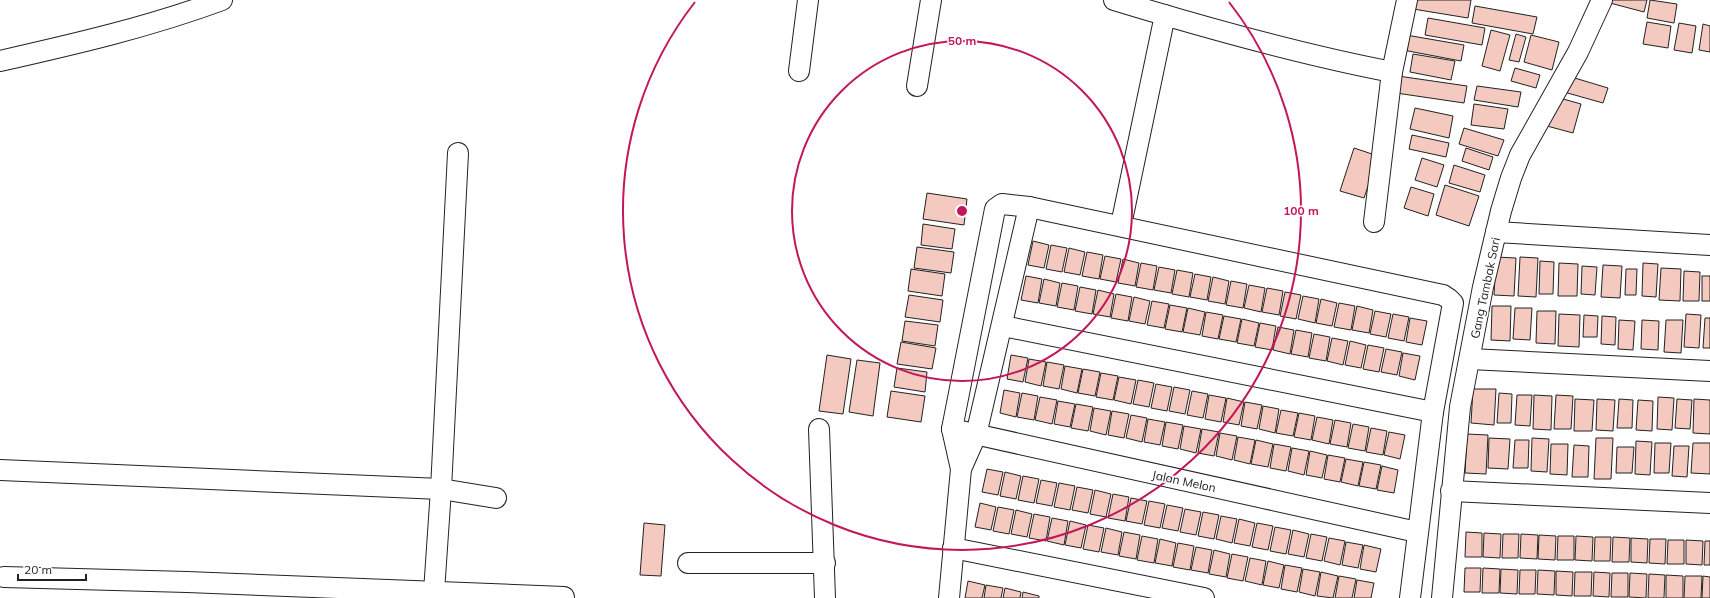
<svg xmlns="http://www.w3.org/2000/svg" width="1710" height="598" font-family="Mulish,sans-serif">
<rect width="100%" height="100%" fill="#fff"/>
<g fill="#f3c9c0" stroke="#222">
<polygon points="1414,0 1471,0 1468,18 1413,9"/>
<polygon points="1611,0 1647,0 1644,12 1610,3"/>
<polygon points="1650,0 1677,4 1674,23 1647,18"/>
<polygon points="1475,6 1537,17 1533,34 1472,23"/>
<polygon points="1428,18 1485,28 1482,45 1425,35"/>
<polygon points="1647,22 1671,26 1668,48 1643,44"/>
<polygon points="1679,23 1696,26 1692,53 1674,50"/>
<polygon points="1703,24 1710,26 1710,52 1699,50"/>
<polygon points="1491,30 1510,35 1500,71 1482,66"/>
<polygon points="1516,34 1526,37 1519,62 1509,60"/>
<polygon points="1406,35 1464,45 1461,61 1403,50"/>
<polygon points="1531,35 1559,42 1552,70 1524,62"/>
<polygon points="1413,54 1455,61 1451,80 1410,72"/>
<polygon points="1515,68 1540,75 1536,88 1511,81"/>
<polygon points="1398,76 1467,86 1464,103 1396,93"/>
<polygon points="1568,76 1608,88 1603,103 1564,92"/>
<polygon points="1477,86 1521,92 1518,107 1474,100"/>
<polygon points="1556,97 1581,104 1573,133 1547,126"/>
<polygon points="1474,104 1508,109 1504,129 1471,125"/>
<polygon points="1415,108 1453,116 1449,138 1410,129"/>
<polygon points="1464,128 1504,140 1498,156 1459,144"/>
<polygon points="1412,135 1449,143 1446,157 1409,149"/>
<polygon points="1354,148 1378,156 1364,198 1340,191"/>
<polygon points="1466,148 1493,157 1489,170 1462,161"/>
<polygon points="1422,158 1444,165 1437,187 1415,180"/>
<polygon points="1454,165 1485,175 1480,192 1449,183"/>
<polygon points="1445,185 1479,196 1469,226 1436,215"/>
<polygon points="1411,187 1434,194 1428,216 1404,208"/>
<polygon points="927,193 967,199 964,225 923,219"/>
<polygon points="923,224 955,229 952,249 921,245"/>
<polygon points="1033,241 1049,245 1044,268 1028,265"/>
<polygon points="1051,245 1067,248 1062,272 1046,269"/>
<polygon points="917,247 954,252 951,273 914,268"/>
<polygon points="1069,248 1085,252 1080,275 1064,272"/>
<polygon points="1087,252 1103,255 1099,279 1082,276"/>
<polygon points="1105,256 1121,259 1116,282 1100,279"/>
<polygon points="1496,257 1516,258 1514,296 1494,295"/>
<polygon points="1520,257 1538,258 1536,297 1518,296"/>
<polygon points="1123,259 1139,263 1135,286 1118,283"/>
<polygon points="1540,261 1554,262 1553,294 1539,294"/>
<polygon points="1141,263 1157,266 1153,290 1136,287"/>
<polygon points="1559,263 1578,264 1577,296 1558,296"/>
<polygon points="1643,263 1658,264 1656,297 1642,296"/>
<polygon points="1603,265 1622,266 1620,298 1601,297"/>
<polygon points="1582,266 1597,267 1595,295 1581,294"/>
<polygon points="1159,267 1175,270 1171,293 1154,290"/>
<polygon points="1661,268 1681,269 1680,301 1659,300"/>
<polygon points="911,269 945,274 942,296 908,291"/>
<polygon points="1626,269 1637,269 1636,295 1625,295"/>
<polygon points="1177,270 1193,273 1189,297 1172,294"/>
<polygon points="1684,271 1700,272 1699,301 1683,301"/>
<polygon points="1195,274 1211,277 1207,300 1190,297"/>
<polygon points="1026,276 1042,279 1038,303 1021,300"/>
<rect x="1702" y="276" width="8" height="25"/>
<polygon points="1213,277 1229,281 1225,304 1208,301"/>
<polygon points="1044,279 1060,283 1056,306 1039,303"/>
<polygon points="1231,281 1247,284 1243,308 1226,305"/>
<polygon points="1062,283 1078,286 1074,310 1057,307"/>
<polygon points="1249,285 1265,288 1261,312 1244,308"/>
<polygon points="1080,287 1096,290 1092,314 1075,311"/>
<polygon points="1267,288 1283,291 1279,315 1262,312"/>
<polygon points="1098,290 1114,294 1110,317 1093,314"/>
<polygon points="1285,292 1301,295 1296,319 1280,316"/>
<polygon points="1116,294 1132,297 1128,321 1111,318"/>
<polygon points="909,295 943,300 940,322 905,317"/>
<polygon points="1303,296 1319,299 1315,323 1298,319"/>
<polygon points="1134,297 1150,301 1145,324 1129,321"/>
<polygon points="1321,299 1337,303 1332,326 1316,323"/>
<polygon points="1152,301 1169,304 1164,328 1147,325"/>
<polygon points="1339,303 1355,306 1351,330 1334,327"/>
<polygon points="1170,305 1187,308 1182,332 1165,329"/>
<polygon points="1357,306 1373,310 1369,333 1352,330"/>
<polygon points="1492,306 1511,306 1510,341 1491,340"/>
<polygon points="1188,308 1205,312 1200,335 1183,332"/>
<polygon points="1515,308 1532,308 1530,340 1513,339"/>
<polygon points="1375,311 1391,314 1386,337 1370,334"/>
<polygon points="1537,311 1556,311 1555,344 1536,343"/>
<polygon points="1206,312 1223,315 1218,339 1202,336"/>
<polygon points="1393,314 1409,317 1404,341 1388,338"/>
<polygon points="1559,314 1580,315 1579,347 1558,346"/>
<polygon points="1686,314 1701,315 1699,348 1684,347"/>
<polygon points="1584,315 1598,316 1597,337 1583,337"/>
<polygon points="1224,316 1241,319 1236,342 1219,339"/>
<polygon points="1602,316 1616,317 1615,345 1601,344"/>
<polygon points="1410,318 1427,321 1422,345 1406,342"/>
<polygon points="1705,318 1710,318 1710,348 1703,348"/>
<polygon points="1242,319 1259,323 1254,346 1237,343"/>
<polygon points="1619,320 1635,321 1633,350 1618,349"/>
<polygon points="1642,320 1659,321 1658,350 1641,349"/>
<polygon points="1666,320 1683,320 1681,353 1664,352"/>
<polygon points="905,321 938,325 935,346 902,341"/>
<polygon points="1260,323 1276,326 1272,350 1255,347"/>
<polygon points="1278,327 1294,330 1290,354 1273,350"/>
<polygon points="1296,330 1312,333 1308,357 1291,354"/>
<polygon points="1314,334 1330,337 1326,361 1309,358"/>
<polygon points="1332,338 1348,341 1343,365 1327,361"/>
<polygon points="1350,341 1366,345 1361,368 1345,365"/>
<polygon points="901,342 936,348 932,369 897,364"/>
<polygon points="1368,345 1384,348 1379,372 1363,369"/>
<polygon points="1386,349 1402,352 1397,375 1381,372"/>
<polygon points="1403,353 1420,356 1415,380 1399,376"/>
<polygon points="827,355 851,359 843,414 819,411"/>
<polygon points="1011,355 1028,358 1023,382 1007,379"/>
<polygon points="1029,359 1046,362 1041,386 1025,382"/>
<polygon points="857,360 880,363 873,416 849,412"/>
<polygon points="1047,362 1064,365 1059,389 1043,386"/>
<polygon points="1065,366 1082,369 1077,393 1061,389"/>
<polygon points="897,368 927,372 925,392 894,387"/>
<polygon points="1083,369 1100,372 1095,396 1078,393"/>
<polygon points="1101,373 1118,376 1113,400 1096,397"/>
<polygon points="1119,377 1136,380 1131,404 1114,400"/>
<polygon points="1138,380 1154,383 1149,407 1133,404"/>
<polygon points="1156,384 1172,387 1167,411 1151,408"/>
<polygon points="1174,387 1190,390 1185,414 1169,411"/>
<polygon points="1473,389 1496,389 1494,425 1471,423"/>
<polygon points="1004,390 1020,393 1016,417 1000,413"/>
<polygon points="891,391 925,396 921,422 887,417"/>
<polygon points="1192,391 1208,394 1203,418 1187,415"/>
<polygon points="1022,393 1038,396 1034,420 1017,417"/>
<polygon points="1499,393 1512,394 1511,423 1497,423"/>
<polygon points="1209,395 1226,398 1221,422 1205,419"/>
<polygon points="1517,395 1532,395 1530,426 1515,425"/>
<polygon points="1534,395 1552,396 1551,430 1533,429"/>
<polygon points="1556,395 1573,396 1571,429 1554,429"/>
<polygon points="1040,397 1057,400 1052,424 1035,420"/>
<polygon points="1658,397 1674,398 1672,430 1657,429"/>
<polygon points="1227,398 1244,402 1239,425 1223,422"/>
<polygon points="1575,399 1594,400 1592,431 1574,431"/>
<polygon points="1597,399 1615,400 1613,431 1596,430"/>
<polygon points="1619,399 1633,400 1632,428 1617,428"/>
<polygon points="1677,399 1692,400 1690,429 1675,428"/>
<polygon points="1694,399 1710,400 1710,434 1693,433"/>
<polygon points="1638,400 1653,401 1652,431 1636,430"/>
<polygon points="1058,401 1075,404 1070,427 1054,424"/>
<polygon points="1245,402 1262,405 1257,429 1241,426"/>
<polygon points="1076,404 1093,407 1088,431 1071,428"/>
<polygon points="1263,406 1279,409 1275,433 1259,429"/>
<polygon points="1094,408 1111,411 1106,435 1090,431"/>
<polygon points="1281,410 1298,413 1293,436 1276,433"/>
<polygon points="1112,411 1129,414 1124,438 1108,435"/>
<polygon points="1299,413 1315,416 1311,440 1294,437"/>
<polygon points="1131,415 1147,418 1142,442 1126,438"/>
<polygon points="1317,417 1333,420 1329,444 1312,440"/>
<polygon points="1148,419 1165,422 1160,445 1144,442"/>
<polygon points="1335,420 1351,423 1347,447 1330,444"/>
<polygon points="1166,422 1183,425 1178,449 1162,446"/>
<polygon points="1353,424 1369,427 1365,451 1348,448"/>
<polygon points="1184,426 1201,429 1196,453 1180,449"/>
<polygon points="1371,428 1387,431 1383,455 1366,452"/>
<polygon points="1202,429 1219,432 1214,456 1198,453"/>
<polygon points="1389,432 1405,435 1400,459 1384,455"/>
<polygon points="1220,433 1237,436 1232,460 1216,456"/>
<polygon points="1467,434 1488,435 1486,474 1465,473"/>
<polygon points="1238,437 1255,440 1250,464 1234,460"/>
<polygon points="1489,438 1510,439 1508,469 1488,468"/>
<polygon points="1532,438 1549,439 1547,472 1531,471"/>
<polygon points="1596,438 1613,438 1611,479 1594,479"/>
<polygon points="1256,440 1273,444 1268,467 1251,464"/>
<polygon points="1515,440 1529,440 1528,468 1513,468"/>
<polygon points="1636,441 1652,442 1650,475 1635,474"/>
<polygon points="1655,443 1671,443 1669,473 1654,473"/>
<polygon points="1693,443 1710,443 1710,474 1691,473"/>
<polygon points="1274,444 1291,447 1286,471 1270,468"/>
<polygon points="1551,444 1568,444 1567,475 1550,474"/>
<polygon points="1574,445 1589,446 1588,477 1572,477"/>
<polygon points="1674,446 1689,446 1687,477 1672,476"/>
<polygon points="1617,447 1634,447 1632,473 1616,473"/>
<polygon points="1292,448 1309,451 1304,475 1288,471"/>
<polygon points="1310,451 1327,455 1322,478 1306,475"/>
<polygon points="1328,455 1345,458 1340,482 1324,479"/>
<polygon points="1346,459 1363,462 1358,486 1341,482"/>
<polygon points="1364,462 1381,465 1376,489 1359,486"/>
<polygon points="1382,466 1398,470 1394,493 1377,490"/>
<polygon points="987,469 1003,472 998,495 982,492"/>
<polygon points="1005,472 1021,476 1016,499 1000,496"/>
<polygon points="1023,476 1039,479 1034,503 1018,500"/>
<polygon points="1041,480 1057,483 1052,506 1036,503"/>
<polygon points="1059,483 1075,486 1070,510 1054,507"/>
<polygon points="1077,487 1093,490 1088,513 1072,510"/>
<polygon points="1095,490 1111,494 1106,517 1090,514"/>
<polygon points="1113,494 1129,497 1125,521 1108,518"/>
<polygon points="1131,498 1147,501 1142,524 1126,521"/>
<polygon points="1149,501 1165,504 1160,528 1144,525"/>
<polygon points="980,503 996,507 991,530 975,527"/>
<polygon points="1167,505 1183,508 1178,531 1162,528"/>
<polygon points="998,507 1014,510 1009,534 993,531"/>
<polygon points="1185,509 1201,512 1196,535 1180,532"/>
<polygon points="1016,510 1032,514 1027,537 1011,534"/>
<polygon points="1203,512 1219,515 1214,539 1198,536"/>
<polygon points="1034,514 1050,517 1046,541 1029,538"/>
<polygon points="1221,516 1237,519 1232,543 1216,539"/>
<polygon points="1052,518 1068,521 1064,545 1047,541"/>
<polygon points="1239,519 1255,523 1250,546 1234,543"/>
<polygon points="1070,521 1086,525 1081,548 1065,545"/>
<polygon points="644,523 665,525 661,576 640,575"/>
<polygon points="1257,523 1273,526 1268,550 1252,547"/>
<polygon points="1088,525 1104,528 1099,552 1083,549"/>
<polygon points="1275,527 1291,530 1286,554 1270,551"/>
<polygon points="1106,528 1122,532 1118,555 1101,552"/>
<polygon points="1293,530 1309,534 1304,557 1288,554"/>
<polygon points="1124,532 1140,535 1136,559 1119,556"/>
<polygon points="1466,532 1482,533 1482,557 1465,557"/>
<polygon points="1484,533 1501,534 1500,558 1483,557"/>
<polygon points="1311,534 1327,537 1322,561 1306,558"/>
<polygon points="1503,534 1519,534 1518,558 1502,558"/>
<polygon points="1521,534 1538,535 1537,559 1520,558"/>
<polygon points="1539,535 1556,536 1555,560 1538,559"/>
<polygon points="1142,536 1158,539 1154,563 1137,560"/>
<polygon points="1558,536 1574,536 1574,560 1557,560"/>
<polygon points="1576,536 1593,537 1592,561 1575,560"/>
<polygon points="1595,537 1611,537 1610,561 1594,561"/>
<polygon points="1613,537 1630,538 1629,562 1612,562"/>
<polygon points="1329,538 1345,541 1340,565 1324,561"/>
<polygon points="1631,538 1648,539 1647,563 1631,562"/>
<polygon points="1160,539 1176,543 1172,566 1155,563"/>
<polygon points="1650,539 1666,539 1665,564 1649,563"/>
<polygon points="1668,540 1684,540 1684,564 1667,564"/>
<polygon points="1686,540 1703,541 1702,565 1686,564"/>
<polygon points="1705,541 1710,541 1710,565 1704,565"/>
<polygon points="1346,542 1363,545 1358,568 1342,565"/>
<polygon points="1178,543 1194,546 1190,570 1173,567"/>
<polygon points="1364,545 1381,549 1376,572 1360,569"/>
<polygon points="1196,547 1212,550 1208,573 1191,570"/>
<polygon points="1214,550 1230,554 1226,577 1209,574"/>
<polygon points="1232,554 1248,557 1243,581 1227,578"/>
<polygon points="1250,558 1266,561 1262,585 1245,581"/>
<polygon points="1268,561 1284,565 1279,588 1263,585"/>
<polygon points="1285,565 1302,568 1297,592 1281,589"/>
<polygon points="1465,568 1481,568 1480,592 1464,592"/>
<polygon points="1483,568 1500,569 1499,593 1482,593"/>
<polygon points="1303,569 1320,572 1315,596 1299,592"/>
<polygon points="1501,569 1518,570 1517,594 1500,593"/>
<polygon points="1520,570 1536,570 1535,594 1519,594"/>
<polygon points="1538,570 1555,571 1554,595 1537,594"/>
<polygon points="1556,571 1573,572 1572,596 1556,595"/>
<polygon points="1321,572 1338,576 1333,598 1317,596"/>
<polygon points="1575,572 1592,572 1591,596 1574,596"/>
<polygon points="1594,572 1610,573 1609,597 1593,596"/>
<polygon points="1612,573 1628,573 1628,597 1611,597"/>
<polygon points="1630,573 1647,574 1646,598 1629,597"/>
<polygon points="1649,574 1665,575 1664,598 1648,598"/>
<polygon points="1666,575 1683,576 1683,598 1666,598"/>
<polygon points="1339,576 1356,579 1352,598 1335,598"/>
<polygon points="1685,576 1702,576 1701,598 1684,598"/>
<polygon points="1703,576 1710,577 1710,598 1702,598"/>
<polygon points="1357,580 1374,583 1371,598 1354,598"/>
<polygon points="968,581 985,585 982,598 965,598"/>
<polygon points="986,585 1003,588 1001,598 984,598"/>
<polygon points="1005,588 1021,592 1020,598 1003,598"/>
<polygon points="1023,592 1039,596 1039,598 1022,598"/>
</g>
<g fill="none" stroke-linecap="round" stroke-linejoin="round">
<defs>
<g id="minor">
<path d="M1114 0C1206 28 1298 54 1392 72"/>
<path d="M0 61C75 44 149 27 222 0"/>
<polyline points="799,71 808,0"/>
<polyline points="917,86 931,0"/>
<polyline points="1374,222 1392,72 1407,0"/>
<polyline points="1121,225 1165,15"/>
<polyline points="1496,232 1710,245"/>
<polyline points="1003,326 1433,412"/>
<polyline points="1470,359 1710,371"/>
<polyline points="819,429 825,598"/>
<polyline points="952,429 1417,532"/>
<polyline points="961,469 952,429 995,209 1002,204 1029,207 1443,295 1449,299 1453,303 1433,412 1410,598"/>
<polyline points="0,470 441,489 496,498"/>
<polyline points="1451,491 1710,503"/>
<polyline points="953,548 1204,598"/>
<polyline points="688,563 825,563"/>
<polyline points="4,577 187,582 564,597"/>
<polyline points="434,592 441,489 458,153"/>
<polyline points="949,598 961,469 976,435 1029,207"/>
<polyline points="1442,598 1460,407 1483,287 1501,211 1511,178 1520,155 1578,52 1602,0"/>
</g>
</defs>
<use href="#minor" stroke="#222" stroke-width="22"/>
<use href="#minor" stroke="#fff" stroke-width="20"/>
</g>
<g fill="none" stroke="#c2185b" stroke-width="2">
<circle cx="962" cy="211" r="170"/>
<path d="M1229 2A339 339 0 1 1 695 2"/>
</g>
<g text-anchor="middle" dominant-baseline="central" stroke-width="3" stroke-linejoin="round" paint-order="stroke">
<g font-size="12" fill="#222" stroke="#fff">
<text transform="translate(1485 288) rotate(-78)">Gang Tambak Sari</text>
<text transform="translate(1184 481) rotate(12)">Jalan Melon</text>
</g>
</g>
<circle cx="962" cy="211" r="6" fill="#c2185b" stroke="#fff" stroke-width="2"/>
<g font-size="12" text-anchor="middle" font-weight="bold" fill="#c2185b" stroke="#fff" stroke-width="3" stroke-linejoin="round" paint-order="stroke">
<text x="962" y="45">50 m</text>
<text x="1301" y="215">100 m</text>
</g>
<path d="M18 574v6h68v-6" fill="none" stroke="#222222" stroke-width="2"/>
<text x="24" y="574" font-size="12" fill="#222222" stroke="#ffffff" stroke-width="3" paint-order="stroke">20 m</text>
</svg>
